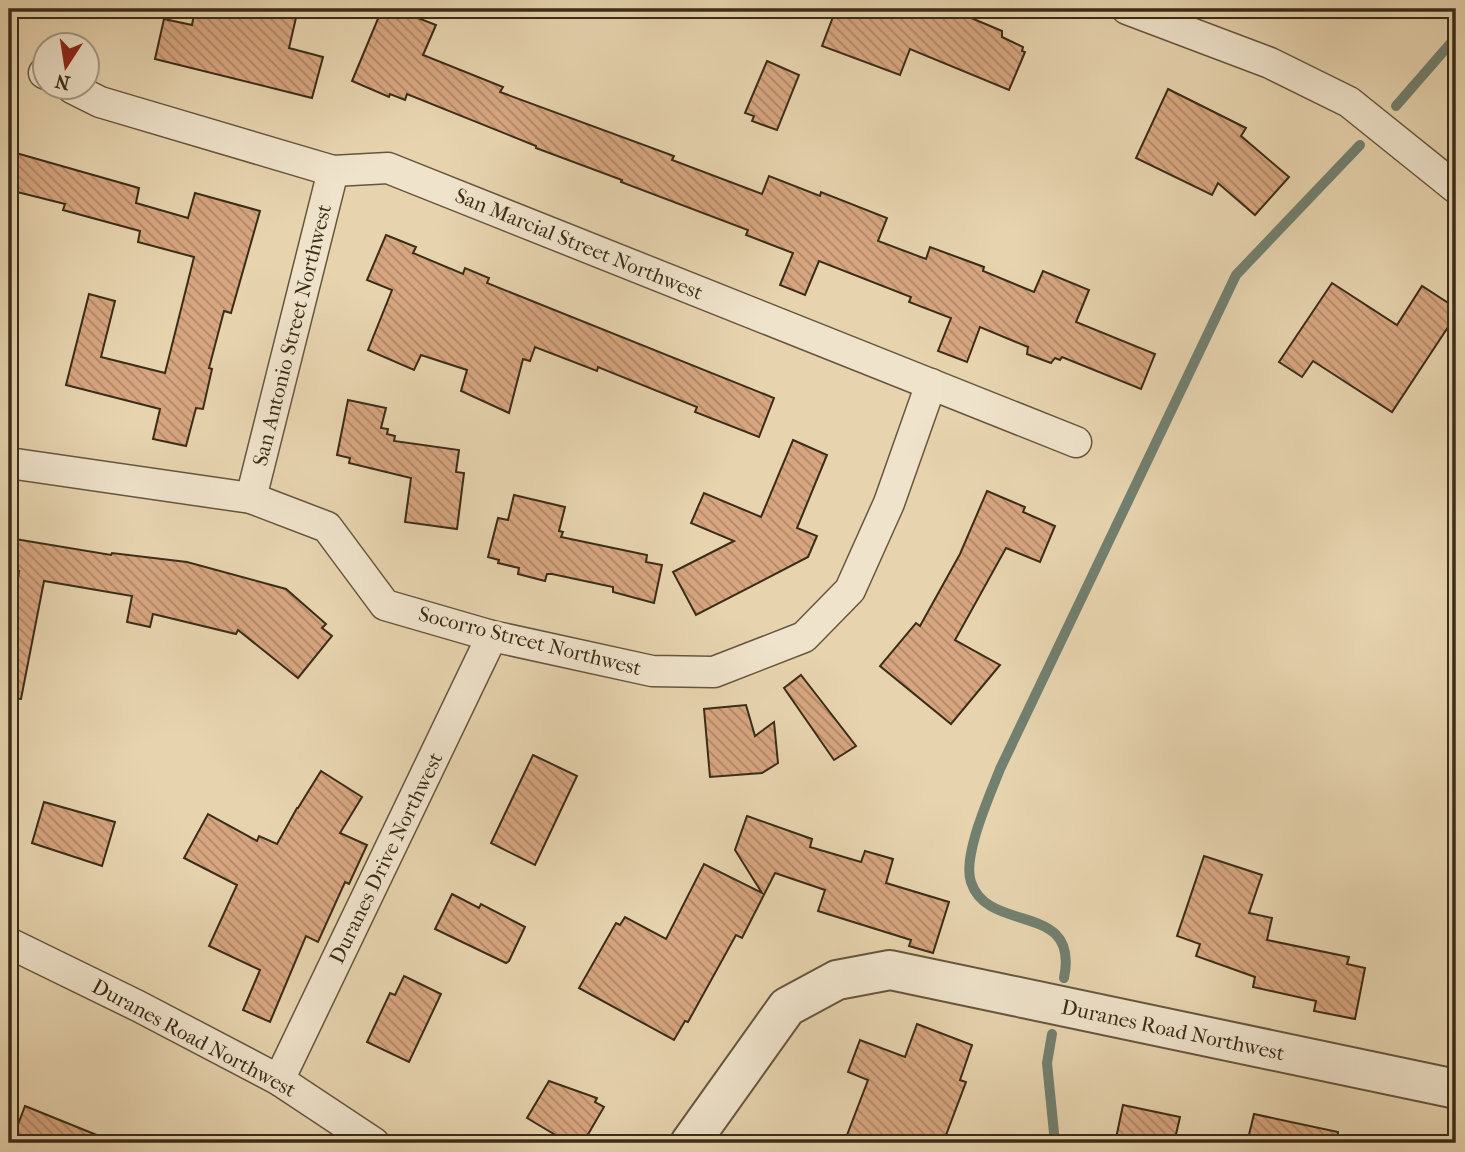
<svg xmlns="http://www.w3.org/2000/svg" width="1465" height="1152" font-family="'IM FELL French Canon',serif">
<defs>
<pattern id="building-back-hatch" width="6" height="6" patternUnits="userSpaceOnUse" patternTransform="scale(1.75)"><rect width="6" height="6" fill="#d7a680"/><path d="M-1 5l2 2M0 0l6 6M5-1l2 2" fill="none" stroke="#b08768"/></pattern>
</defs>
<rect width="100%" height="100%" fill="#e7d4af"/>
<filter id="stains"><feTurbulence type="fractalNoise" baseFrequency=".00286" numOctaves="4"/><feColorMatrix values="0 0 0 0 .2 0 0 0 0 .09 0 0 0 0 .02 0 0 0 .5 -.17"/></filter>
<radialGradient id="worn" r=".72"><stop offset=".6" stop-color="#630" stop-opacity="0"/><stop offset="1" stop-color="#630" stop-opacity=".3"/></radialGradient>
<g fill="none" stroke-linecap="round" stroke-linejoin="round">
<g stroke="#728070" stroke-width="10">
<polyline points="1396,106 1456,37"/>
<path d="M1064 978C1080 900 988 935 971 882 962 856 990 795 1000 769L1236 275 1360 145"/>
<polyline points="1052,1034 1047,1063 1055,1143"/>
</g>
</g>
<g fill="url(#building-back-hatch)" stroke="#3b2c17" stroke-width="2">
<polygon points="195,9 298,9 289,48 323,57 312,98 155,59 164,19 192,25"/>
<polygon points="382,9 395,9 436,25 423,55 503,87 500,92 674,156 672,160 762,194 769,176 820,196 821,192 887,218 878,241 926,259 930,247 984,267 983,271 1034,292 1043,271 1089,290 1076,322 1155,354 1141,389 1062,357 1060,360 1055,358 1051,363 1027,354 1028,347 980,327 967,362 938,351 951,318 909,302 911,297 819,261 805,295 780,285 793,253 746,235 748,230 621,182 622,180 536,148 536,146 407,94 405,100 390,94 389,97 352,81"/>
<polygon points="836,9 950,9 1002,31 1002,37 1023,47 1022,51 1025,52 1009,90 910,49 900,75 822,46"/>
<polygon points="767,61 799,75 777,130 752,121 754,116 745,113"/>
<polygon points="1168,89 1246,128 1241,136 1289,177 1255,215 1218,183 1212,195 1136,158"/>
<polygon points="9,151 139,188 136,203 188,218 195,193 260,211 231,313 224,311 209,368 212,369 203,409 196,408 186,446 153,439 160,409 66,385 89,294 115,301 101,357 165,373 194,257 138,242 140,231 63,210 65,204 9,190"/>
<polygon points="386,235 416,247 413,253 463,274 465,268 489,278 487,283 774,398 759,437 695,412 697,407 598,367 597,371 535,347 530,361 523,359 509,413 461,391 467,370 421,355 414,370 368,350 392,290 367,280"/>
<polygon points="1332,283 1397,325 1422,286 1456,308 1456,315 1392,412 1313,361 1302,377 1279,362"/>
<polygon points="348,400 386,408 381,428 388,429 387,434 395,436 394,441 459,450 456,472 464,473 457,529 405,522 411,478 349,463 350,458 337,455"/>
<polygon points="793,440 827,455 797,528 817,536 808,557 696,615 673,572 734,541 691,523 704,493 761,517"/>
<polygon points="987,491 1025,507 1023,512 1055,526 1040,562 1006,548 955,640 1000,665 951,724 880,666 916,623 920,626 960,554"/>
<polygon points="514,495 565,507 559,531 563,532 561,537 647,555 646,562 662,565 654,603 613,592 613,587 552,574 547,574 545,581 518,574 519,568 498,563 499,560 488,557 498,518 508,520"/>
<polygon points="9,538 111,555 112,553 187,562 286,589 326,624 322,628 332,636 298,678 238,630 236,634 153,614 150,627 127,622 132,596 44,581 21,699 9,698 9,623 12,624 19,571 9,570"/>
<polygon points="801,675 856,746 834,760 784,688"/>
<polygon points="746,705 755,736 774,722 778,763 762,773 710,777 704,709"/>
<polygon points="533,755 577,776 535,865 491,843"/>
<polygon points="321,771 362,797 340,833 367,845 349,884 345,882 318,942 306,936 270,1022 243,1010 260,970 209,946 237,885 184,858 208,814 257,841 259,836 277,844 297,808 298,808"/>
<polygon points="44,802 115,822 102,866 32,843"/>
<polygon points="747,816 812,839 810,847 861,862 865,851 893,859 886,883 949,902 933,953 909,946 911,940 818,911 825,890 775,873 742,938 736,935 688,1022 685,1021 674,1040 579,988 616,923 620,925 625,917 666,939 704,864 762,893 735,850"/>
<polygon points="1204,856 1262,875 1249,913 1272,918 1267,940 1349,957 1347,964 1365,968 1355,1019 1314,1011 1316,1001 1253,987 1255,977 1196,956 1200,944 1177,936"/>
<polygon points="452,894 479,908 481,904 525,927 509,961 506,963 435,929"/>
<polygon points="404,976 441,994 409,1062 367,1042 390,993 395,995"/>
<polygon points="917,1024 972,1045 960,1080 966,1082 943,1143 844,1143 868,1080 848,1072 860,1040 905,1057"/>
<polygon points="549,1081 597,1098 595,1102 604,1107 583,1143 569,1143 527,1118"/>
<polygon points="1123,1105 1180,1117 1174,1143 1115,1143"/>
<polygon points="25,1106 114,1142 114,1143 11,1143"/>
<polygon points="1254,1114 1338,1132 1337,1143 1247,1143"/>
</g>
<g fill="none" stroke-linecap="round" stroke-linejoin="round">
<defs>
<g id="minor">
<polyline points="1127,9 1270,63 1349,102 1456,188"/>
<polyline points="44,73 46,74"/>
<polyline points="72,88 100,102 333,171 388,168 1076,442"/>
<polyline points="9,463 251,498 327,527 385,605 492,636 652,671 714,672 804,637 850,590 889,503 931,384"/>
<polyline points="251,498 333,171"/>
<polyline points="9,943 138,1006 279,1080 374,1143"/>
<polyline points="279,1080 492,636"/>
</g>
<polyline id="tertiary" points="690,1143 787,1007 837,980 890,970 1456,1089"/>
</defs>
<use href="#minor" stroke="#66563d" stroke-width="33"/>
<use href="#tertiary" stroke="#66563d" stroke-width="42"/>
<use href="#minor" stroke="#efe3cb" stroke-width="30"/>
<use href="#tertiary" stroke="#efe3cb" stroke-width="38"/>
</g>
<g text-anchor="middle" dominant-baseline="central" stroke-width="7" stroke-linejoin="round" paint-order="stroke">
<g font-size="21" fill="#3b2c17" stroke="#efe3cb">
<text transform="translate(579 244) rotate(22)">San Marcial Street Northwest</text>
<text transform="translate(292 335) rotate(-76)">San Antonio Street Northwest</text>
<text transform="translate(530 641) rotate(14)">Socorro Street Northwest</text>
<text transform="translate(386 858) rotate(-64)">Duranes Drive Northwest</text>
<text transform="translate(1173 1030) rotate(12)">Duranes Road Northwest</text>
<text transform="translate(194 1038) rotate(28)">Duranes Road Northwest</text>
</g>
</g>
<rect width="1465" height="1152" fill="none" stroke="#e7d4af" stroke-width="35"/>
<rect x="10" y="10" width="1444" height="1131" fill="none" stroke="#3b2c17" stroke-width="3.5"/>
<rect x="18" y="18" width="1430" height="1117" fill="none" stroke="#3b2c17" stroke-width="2"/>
<g transform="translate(66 66) rotate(192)"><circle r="33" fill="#efe3cb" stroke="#a79a83" stroke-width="2"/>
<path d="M0-5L12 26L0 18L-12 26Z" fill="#8f2418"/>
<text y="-10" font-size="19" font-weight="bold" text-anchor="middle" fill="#3b2c17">N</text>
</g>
<rect width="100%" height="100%" filter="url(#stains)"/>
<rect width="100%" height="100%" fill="url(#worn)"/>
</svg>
